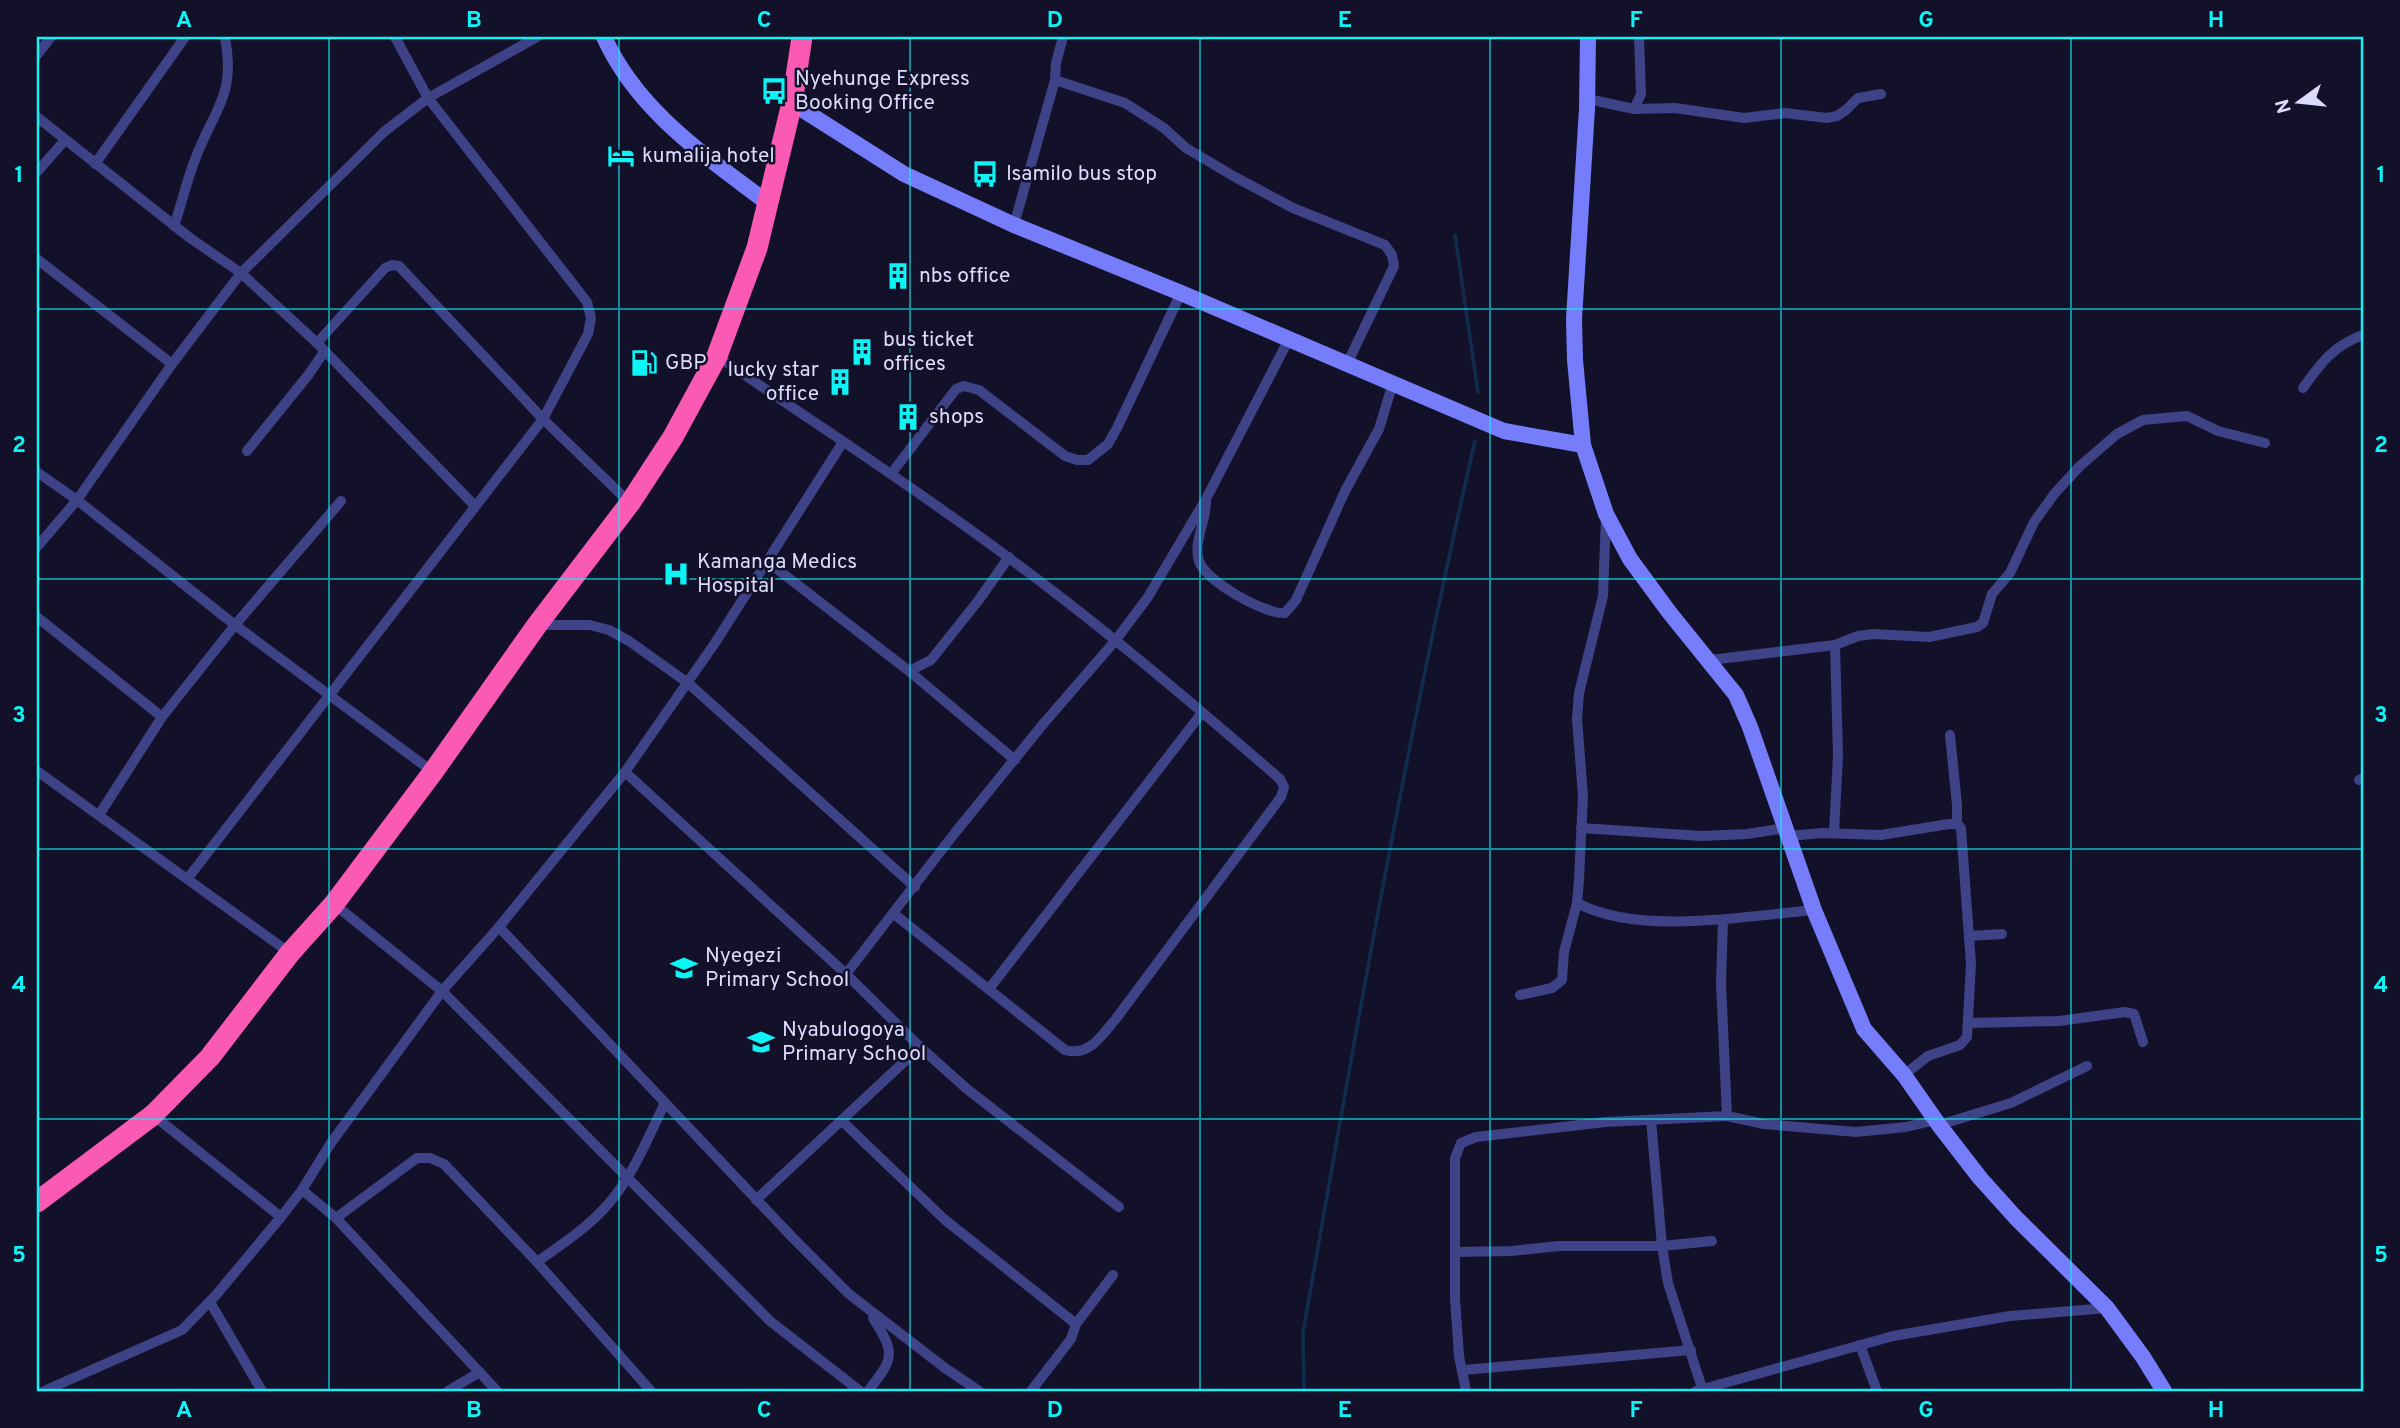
<svg xmlns="http://www.w3.org/2000/svg" width="2400" height="1428" font-family="Overpass,sans-serif">
<rect width="100%" height="100%" fill="#131129"/>
<g fill="none" stroke-linecap="round" stroke-linejoin="round">
<g stroke="#112d4e" stroke-width="3.5">
<polyline points="1455,235 1478,392"/>
<path d="M1304 1391 1303 1333C1355 1035 1407 736 1475 441"/>
</g>
<g stroke="#3e4286" stroke-width="10">
<polyline points="37,55 51,37"/>
<polyline points="1055,80 1056,63 1063,37"/>
<polyline points="1588,99 1634,109 1675,108 1744,118 1785,113 1827,118 1837,116 1846,110 1858,98 1881,94"/>
<polyline points="1634,109 1641,94 1639,37"/>
<polyline points="37,117 190,238 241,273 317,343 474,505"/>
<polyline points="95,164 185,37"/>
<polyline points="37,172 65,140"/>
<polyline points="1014,225 1055,80 1125,103 1164,128 1186,148 1235,177 1293,208 1385,245 1392,255 1394,266 1347,364"/>
<path d="M174 226C182 203 187 179 196 157 215 108 236 95 225 37"/>
<polyline points="37,259 172,364"/>
<polyline points="317,343 385,268 392,265 399,266 543,419 630,503"/>
<path d="M717 356C814 423 914 487 1009 558 1103 627 1192 703 1280 779L1284 787 1281 797 1115 1020C1101 1036 1089 1057 1065 1050L894 914"/>
<path d="M2303 388C2320 364 2334 345 2363 335"/>
<polyline points="247,451 309,374 324,352"/>
<polyline points="37,472 77,500 235,625 433,772"/>
<polyline points="891,474 956,389 964,386 979,390 1065,456 1077,460 1088,460 1108,444 1117,428 1181,293"/>
<path d="M1206 502C1206 521 1193 543 1199 561 1205 581 1266 615 1285 613L1296 600 1345 491 1379 429 1393 383"/>
<polyline points="37,547 77,500 172,364 241,273 385,131 428,98 537,37"/>
<polyline points="768,562 909,671 1015,760"/>
<polyline points="37,617 162,717"/>
<polyline points="537,625 590,625 609,630 629,641 688,683 915,887"/>
<polyline points="1710,660 1835,645 1858,636 1874,634 1929,637 1977,627 1983,623 1992,594 2010,573 2034,522 2055,493 2080,466 2117,434 2143,420 2187,416 2218,431 2265,443"/>
<polyline points="909,671 931,660 978,601 1009,557"/>
<polyline points="1950,735 1957,805 1957,824"/>
<polyline points="37,771 290,953"/>
<polyline points="625,772 846,974 920,1047 967,1089 1119,1207"/>
<polyline points="2359,780 2363,778"/>
<polyline points="99,815 162,717 235,625 341,501"/>
<polyline points="1581,828 1702,836 1747,834 1786,828"/>
<polyline points="1834,833 1838,756 1835,645"/>
<polyline points="1789,836 1822,833 1881,835 1949,824 1957,824 1961,828 1971,964 1967,1037 1960,1045 1928,1056 1904,1075"/>
<polyline points="188,878 543,419 588,334 591,318 587,302 428,98 395,37"/>
<path d="M1577 903C1639 936 1746 916 1814 910"/>
<polyline points="334,904 442,991 770,1321 860,1391"/>
<polyline points="1723,920 1721,983 1727,1116"/>
<polyline points="499,927 792,1237 849,1294 945,1368 979,1391"/>
<polyline points="1969,936 2002,934"/>
<polyline points="846,974 954,834 1044,723 1115,641 1148,597 1206,499 1289,339"/>
<polyline points="989,989 1201,714"/>
<polyline points="1520,995 1552,988 1562,980 1564,952 1577,903 1579,880 1583,796 1577,719 1579,693 1603,596 1606,516"/>
<polyline points="1969,1023 2059,1021 2125,1012 2134,1014 2143,1042"/>
<polyline points="153,1115 281,1217"/>
<polyline points="1651,1120 1662,1246 1668,1283 1703,1391"/>
<polyline points="842,1121 944,1219 1076,1324"/>
<polyline points="1939,1125 2011,1103 2087,1066"/>
<polyline points="302,1190 336,1218 497,1391"/>
<polyline points="756,1200 920,1047"/>
<polyline points="336,1218 417,1158 430,1158 444,1164 537,1262 651,1391"/>
<polyline points="1455,1252 1511,1251 1559,1246 1662,1246 1712,1241"/>
<path d="M537 1262C562 1244 590 1226 609 1203 634 1174 648 1137 665 1103"/>
<polyline points="210,1302 262,1391"/>
<polyline points="1860,1345 1877,1391"/>
<polyline points="1463,1370 1691,1350"/>
<polyline points="44,1391 182,1330 216,1295 281,1217 302,1190 331,1143 442,991 499,927 625,772 715,643 843,442"/>
<polyline points="448,1391 480,1372"/>
<path d="M868 1391C894 1358 896 1354 873 1318"/>
<polyline points="1031,1391 1071,1339 1076,1324 1113,1275"/>
<polyline points="1466,1391 1459,1356 1455,1299 1455,1158 1461,1143 1476,1137 1605,1122 1727,1116 1764,1124 1856,1132 1906,1127 1936,1120"/>
<polyline points="1696,1391 1893,1336 2010,1316 2107,1308"/>
</g>
<g stroke="#757dfb" stroke-width="16">
<path d="M604 37C638 112 706 156 769 204"/>
<polyline points="1588,37 1587,109 1574,319 1575,360 1583,445 1606,514 1630,559 1669,612 1736,695 1750,727 1814,910 1864,1029 1904,1075 1939,1125 1980,1178 2016,1218 2107,1308 2143,1357 2164,1391"/>
<polyline points="792,103 904,174 1014,225 1181,293 1504,431 1583,445"/>
</g>
<polyline stroke="#fa5ab4" stroke-width="21" points="37,1202 153,1115 210,1057 290,953 334,904 433,772 537,625 630,503 673,437 717,356 757,248 792,103 802,37"/>
</g>
<path fill="none" stroke="#0df4f7" stroke-width="2" stroke-opacity="0.55" d="M329 37V1391M619 37V1391M910 37V1391M1200 37V1391M1490 37V1391M1781 37V1391M2071 37V1391M37 309H2363M37 579H2363M37 849H2363M37 1119H2363"/>
<defs>
<symbol id="bus-bare" viewBox="-9 -9 18 18"><path d="M-5-6H5V4H4V6H2V4H-2V6H-4V4H-5ZM-3.5-4V0h7V-4ZM-3.5 1.2v1.5H-2V1.2ZM2 1.2v1.5H3.5V1.2Z" fill="#0df4f7" stroke="#131129" stroke-width="2.5" paint-order="stroke"/></symbol>
<symbol id="hotel-bare" viewBox="-9 -9 18 18"><path d="M-6-4.5h1.5V1H6V5H4.5V3h-9V5H-6ZM-4 0a1.8 1.8 0 1 1 3.6 0ZM.5 0V-2.5h3Q6-2.5 6 0Z" fill="#0df4f7" stroke="#131129" stroke-width="2.5" paint-order="stroke"/></symbol>
<symbol id="building-bare" viewBox="-9 -9 18 18"><path d="M-4-6H4V6H1V3H-1V6H-4ZM-2.5-4.3h1.7v1.8h-1.7ZM.8-4.3h1.7v1.8H.8ZM-2.5-1h1.7V.8h-1.7ZM.8-1h1.7V.8H.8Z" fill="#0df4f7" stroke="#131129" stroke-width="2.5" paint-order="stroke"/></symbol>
<symbol id="fuel-bare" viewBox="-9 -9 18 18"><path d="M-5.5-6h7V0h2V4h1.3V-2.5L3-4.5l.8-.8L6-3V5H2.5V1h-1V6h-7ZM-4.2-4.7v3.2H.2V-4.7Z" fill="#0df4f7" stroke="#131129" stroke-width="2.5" paint-order="stroke"/></symbol>
<symbol id="hospital-bare" viewBox="-9 -9 18 18"><path d="M-5-5h3v3.5h4V-5h3V5h-3V1.5h-4V5h-3Z" fill="#0df4f7" stroke="#131129" stroke-width="2.5" paint-order="stroke"/></symbol>
<symbol id="school-bare" viewBox="-9 -9 18 18"><path d="M0-5L7-2L0 1L-7-2ZM-4 1L0 2.5L4 1V4Q0 6-4 4Z" fill="#0df4f7" stroke="#131129" stroke-width="2.5" paint-order="stroke"/></symbol>
</defs>
<g fill-rule="evenodd">
<use href="#bus-bare" x="755" y="72" width="38" height="38"/>
<use href="#hotel-bare" x="602" y="137" width="38" height="38"/>
<use href="#bus-bare" x="966" y="155" width="38" height="38"/>
<use href="#building-bare" x="879" y="257" width="38" height="38"/>
<use href="#building-bare" x="843" y="333" width="38" height="38"/>
<use href="#fuel-bare" x="625" y="344" width="38" height="38"/>
<use href="#building-bare" x="821" y="363" width="38" height="38"/>
<use href="#building-bare" x="889" y="398" width="38" height="38"/>
<use href="#hospital-bare" x="657" y="555" width="38" height="38"/>
<use href="#school-bare" x="665" y="949" width="38" height="38"/>
<use href="#school-bare" x="742" y="1023" width="38" height="38"/>
</g>
<g text-anchor="middle" dominant-baseline="central" stroke-width="5" stroke-linejoin="round" paint-order="stroke">
<g font-size="21" fill="#dcdbfe" stroke="#131129" text-anchor="start">
<text x="795" y="79">Nyehunge Express<tspan x="795" dy="24">Booking Office</tspan></text>
<text x="642" y="156">kumalija hotel</text>
<text x="1006" y="174">Isamilo bus stop</text>
<text x="919" y="276">nbs office</text>
<text x="883" y="340">bus ticket<tspan x="883" dy="24">offices</tspan></text>
<text x="665" y="363">GBP</text>
<text x="819" y="370" text-anchor="end">lucky star<tspan x="819" dy="24">office</tspan></text>
<text x="929" y="417">shops</text>
<text x="697" y="562">Kamanga Medics<tspan x="697" dy="24">Hospital</tspan></text>
<text x="705" y="956">Nyegezi<tspan x="705" dy="24">Primary School</tspan></text>
<text x="782" y="1030">Nyabulogoya<tspan x="782" dy="24">Primary School</tspan></text>
</g>
</g>
<rect width="2400" height="1428" fill="none" stroke="#131129" stroke-width="77"/>
<g transform="translate(2299 102) rotate(255)" stroke="#131129" stroke-width="5" paint-order="stroke">
<path d="M0-5L12 26L0 18L-12 26Z" fill="#dcdbfe"/>
<text y="-10" font-size="19" font-weight="bold" text-anchor="middle" fill="#dcdbfe">N</text>
</g>
<rect x="38" y="38" width="2324" height="1352" fill="none" stroke="#0df4f7" stroke-width="2.5"/>
<g font-size="23" text-anchor="middle" font-weight="bold" fill="#0df4f7">
<text x="184" y="27">A</text>
<text x="474" y="27">B</text>
<text x="764" y="27">C</text>
<text x="1055" y="27">D</text>
<text x="1345" y="27">E</text>
<text x="1636" y="27">F</text>
<text x="1926" y="27">G</text>
<text x="2216" y="27">H</text>
<text x="19" y="182">1</text>
<text x="2381" y="182">1</text>
<text x="19" y="452">2</text>
<text x="2381" y="452">2</text>
<text x="19" y="722">3</text>
<text x="2381" y="722">3</text>
<text x="19" y="992">4</text>
<text x="2381" y="992">4</text>
<text x="19" y="1262">5</text>
<text x="2381" y="1262">5</text>
<text x="184" y="1417">A</text>
<text x="474" y="1417">B</text>
<text x="764" y="1417">C</text>
<text x="1055" y="1417">D</text>
<text x="1345" y="1417">E</text>
<text x="1636" y="1417">F</text>
<text x="1926" y="1417">G</text>
<text x="2216" y="1417">H</text>
</g>
</svg>
